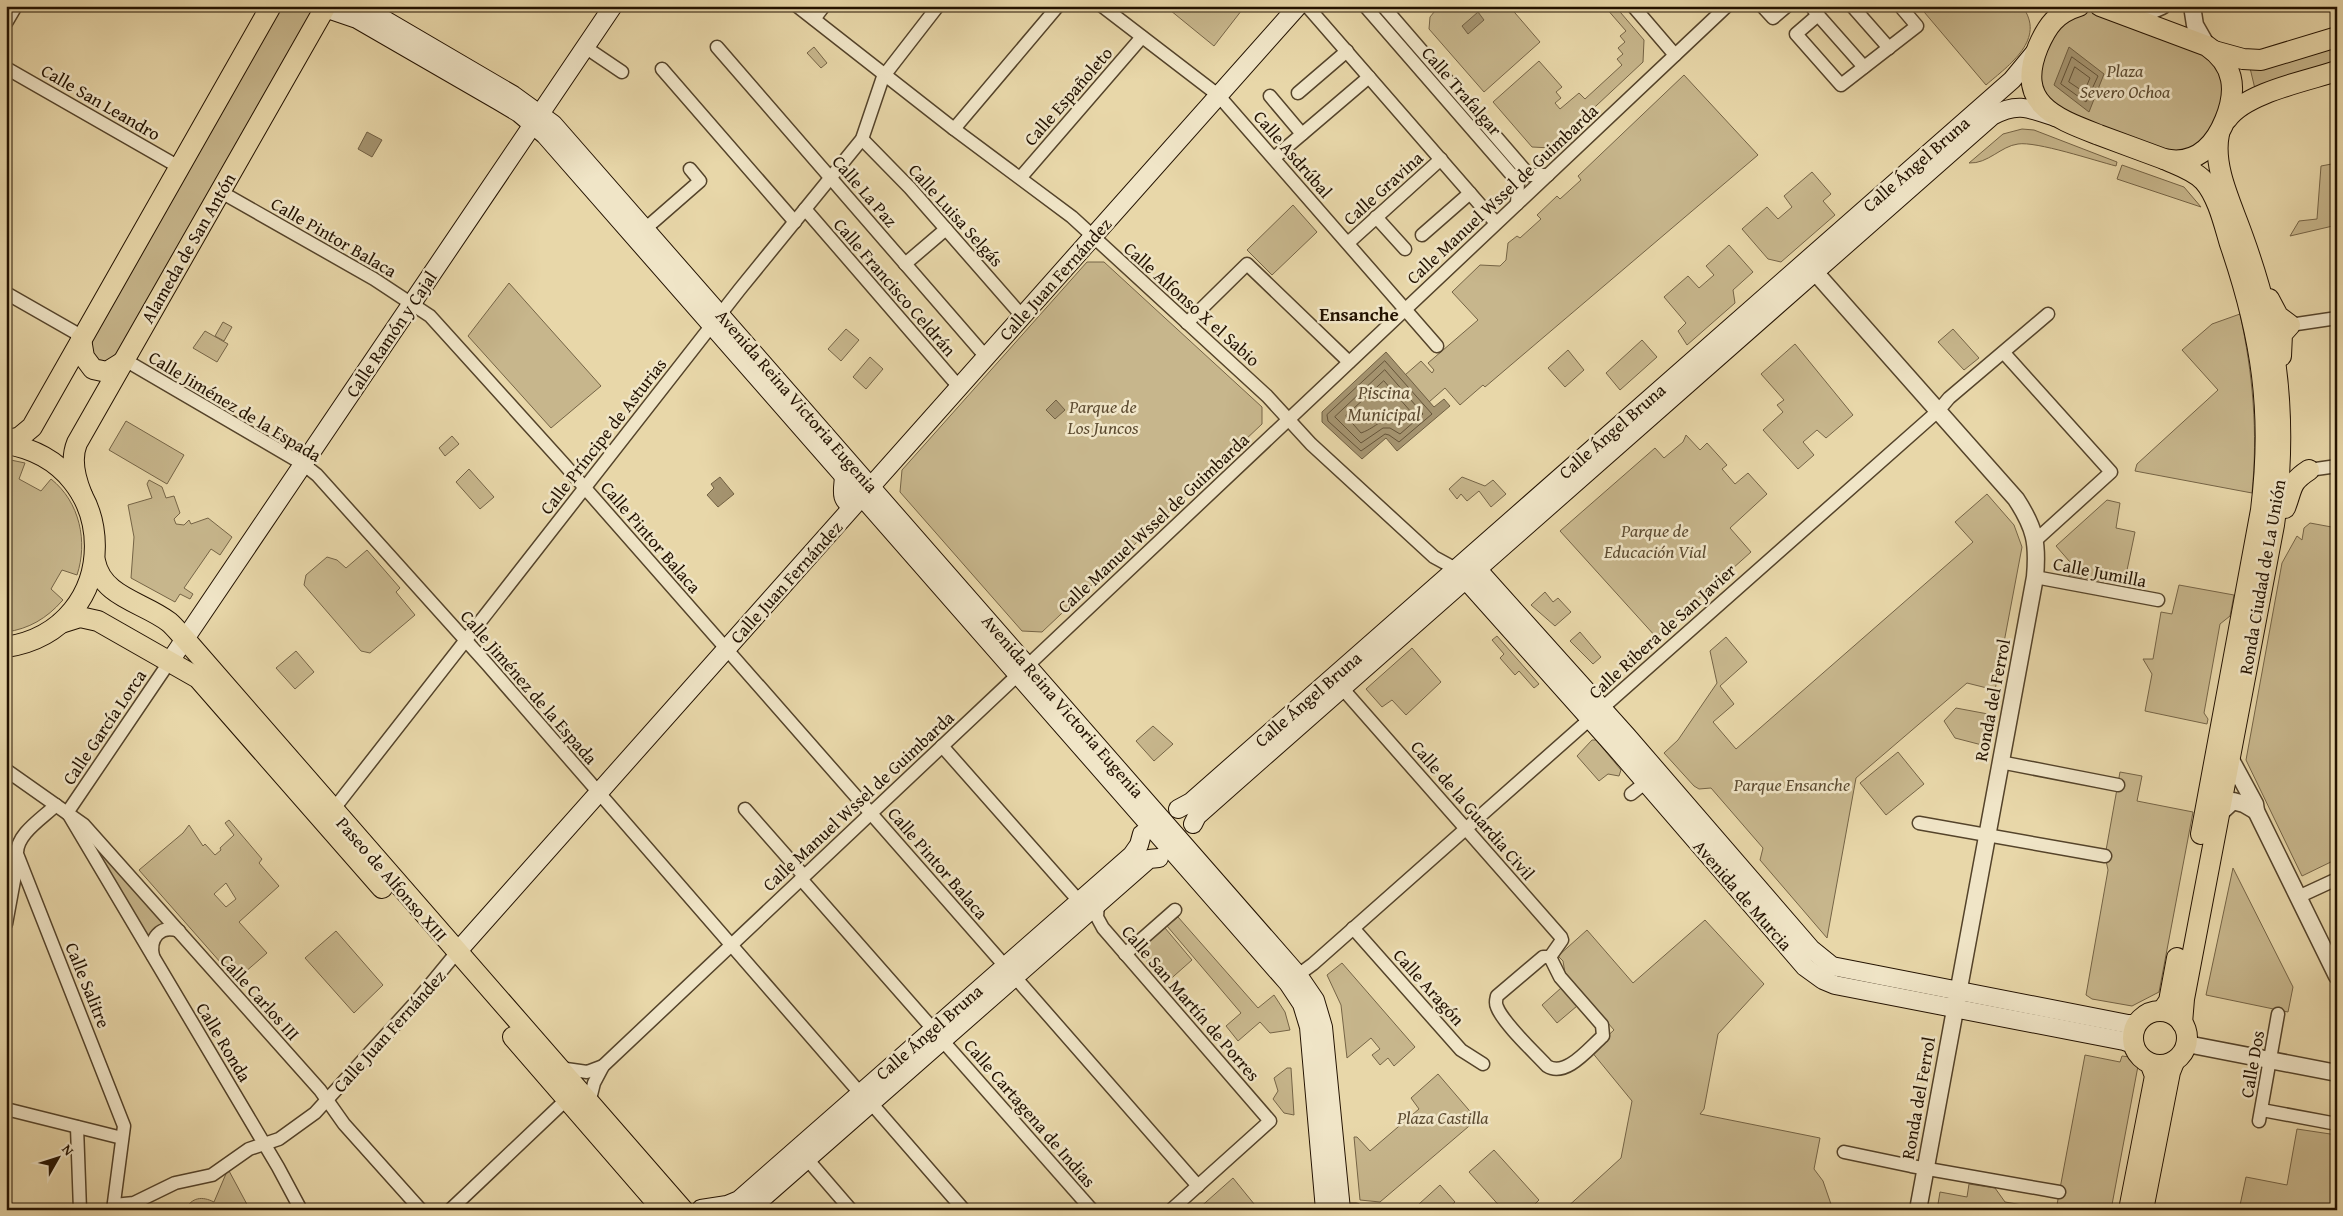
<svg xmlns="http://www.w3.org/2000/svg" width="2343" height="1216" font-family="'Gentium Book Plus',serif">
<rect width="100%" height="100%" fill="#e8d7a9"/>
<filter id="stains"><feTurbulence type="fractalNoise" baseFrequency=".004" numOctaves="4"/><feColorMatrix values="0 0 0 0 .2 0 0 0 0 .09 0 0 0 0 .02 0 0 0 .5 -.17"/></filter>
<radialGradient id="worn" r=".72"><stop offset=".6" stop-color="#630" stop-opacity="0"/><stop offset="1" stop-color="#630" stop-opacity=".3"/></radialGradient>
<g fill="#c7b68c" stroke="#756446" fill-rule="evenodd">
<polygon points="271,6 319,6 116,368 82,353"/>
<polygon points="1165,6 1245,6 1214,46"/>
<polygon points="1439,6 1509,6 1540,42 1484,92 1429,29 1430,17"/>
<polygon points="1608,6 1615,6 1644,40 1643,62 1551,148 1532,147 1493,102 1539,61 1562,87 1556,92 1561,98 1555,103 1560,109 1579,93 1585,99 1622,65 1617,59 1623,54 1618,48 1625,42 1620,36 1626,31 1606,8"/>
<path d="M1919 6H2022C2047 39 2009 65 1986 85Z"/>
<polygon points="2079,6 2100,6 2207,46 2232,103 2188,160 2065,122 2032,79 2061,14"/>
<polygon points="2337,45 2337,63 2255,89 2250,68"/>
<polygon points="814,47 827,63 821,68 807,53"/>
<polygon points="1684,75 1758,155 1485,387 1483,385 1460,405 1445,388 1429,402 1405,375 1421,361 1432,373 1434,370 1428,363 1478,320 1452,292 1480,265 1500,266 1506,260 1508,243 1517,236 1520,238 1541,219 1537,215 1557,196 1560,199 1581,180 1578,176"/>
<path d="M2022 129 2034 130 2117 162 2116 166C2096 161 2036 141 2018 144 2001 146 1988 164 1969 163L2003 134Z"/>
<polygon points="2337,163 2337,225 2290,236 2299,221 2317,219 2321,166"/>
<polygon points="2122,165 2184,187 2201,207 2117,179"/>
<polygon points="1812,172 1831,194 1823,201 1835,215 1781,262 1768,259 1742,229 1767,207 1778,219 1792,207 1784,196"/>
<polygon points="1293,205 1317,232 1272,275 1247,250"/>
<polygon points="1729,245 1753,272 1733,290 1735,303 1687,345 1678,331 1686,323 1664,297 1688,276 1699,288 1714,275 1706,266"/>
<polygon points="1087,262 1104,262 1262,407 1262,424 1042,632 1022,631 900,492 902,470"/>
<polygon points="509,283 601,386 551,428 468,336"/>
<path d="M2240 314C2253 374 2258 432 2252 493L2135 471 2137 464 2218 390 2182 350 2212 324Z"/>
<polygon points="223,322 232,327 224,341 215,336"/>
<polygon points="846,329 859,340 841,361 828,349"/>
<polygon points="1953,329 1979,358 1964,370 1938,342"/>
<polygon points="205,331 228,344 217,362 193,348"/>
<polygon points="1642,340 1657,357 1620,390 1606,373"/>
<polygon points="1795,344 1853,415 1826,438 1817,430 1803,442 1814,455 1798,469 1763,430 1783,412 1777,405 1784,400 1761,374"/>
<polygon points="1568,350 1584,370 1565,387 1548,368"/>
<polygon points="870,357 883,369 866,389 853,377"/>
<polygon points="126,421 184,455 167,484 109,450"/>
<polygon points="1686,435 1700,450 1707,443 1727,465 1722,469 1735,484 1748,473 1767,494 1730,528 1751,552 1656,637 1560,531 1655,448 1664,458 1683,442"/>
<polygon points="452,436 459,444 445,456 439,448"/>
<path d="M6 459 25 463 19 479 41 491 51 479C80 502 88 542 77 575L62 570 51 589 63 600 62 601C47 618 29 629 6 632Z"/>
<polygon points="469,469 494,497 480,509 456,482"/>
<polygon points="1462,477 1485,486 1493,480 1506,494 1491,507 1479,491 1467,501 1461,494 1457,499 1449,489"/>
<polygon points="149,480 162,487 166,498 174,496 180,513 174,519 176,524 184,525 189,520 191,524 208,518 232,537 220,555 211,549 184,588 193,594 190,599 180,594 175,602 131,578 134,537 128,505 152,498 147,484"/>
<polygon points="1987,494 2014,525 2022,547 1995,690 1967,683 1856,778 1827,938 1760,860 1763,848 1711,788 1699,789 1694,786 1664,753 1678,740 1717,683 1710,651 1726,637 1747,662 1720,686 1734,704 1713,722 1736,749 1973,542 1955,522"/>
<polygon points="2107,500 2120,503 2116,528 2135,532 2126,575 2115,583 2068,575 2070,562 2056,546"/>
<polygon points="2310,523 2337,528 2337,859 2302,876 2246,760 2282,563 2297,536 2302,540 2304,528"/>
<polygon points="367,550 400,588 396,592 415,615 370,653 361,651 304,585 306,575 327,557 337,560 346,568"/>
<polygon points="2179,585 2234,595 2230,616 2220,624 2204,713 2208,719 2207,724 2145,711 2152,674 2143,659 2153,659 2161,612 2172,614"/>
<polygon points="1545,592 1553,602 1558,598 1571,612 1555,626 1531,605"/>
<polygon points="1580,632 1601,657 1593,664 1570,641"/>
<polygon points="1497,636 1539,684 1534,688 1519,671 1515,675 1500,658 1504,654 1492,640"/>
<polygon points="1412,648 1441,682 1406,715 1392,700 1382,707 1366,689"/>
<polygon points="296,651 314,672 295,689 276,668"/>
<polygon points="1956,708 1988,714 1982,745 1955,738 1944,721"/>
<polygon points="1153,726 1173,744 1154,761 1136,741"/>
<polygon points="1592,740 1596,740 1621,770 1619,776 1608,774 1599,781 1577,756"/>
<polygon points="1898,752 1924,784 1886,815 1860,783"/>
<polygon points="2120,772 2142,776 2137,801 2193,812 2159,992 2132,1006 2092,999 2086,995 2108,870 2105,856"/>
<path d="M229 820 262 859 259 863 279 886 239 922 267 953 236 980 139 870 183 833 189 825 203 846 205 844 215 855 221 850 220 848 234 835 225 823ZM226 883 236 899 226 907 214 894Z"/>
<polygon points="98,840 174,929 151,944 88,849"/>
<polygon points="2233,868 2293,987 2288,1012 2206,995"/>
<polygon points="1178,917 1258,1008 1274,995 1285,1012 1290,1030 1270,1033 1260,1022 1238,1041 1226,1026 1241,1013 1167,926"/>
<polygon points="1705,920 1764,984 1718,1034 1704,1109 1700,1114 1820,1138 1814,1169 1823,1181 1833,1210 1564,1210 1621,1158 1632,1101 1591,1051 1614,1030 1565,973 1563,961 1558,956 1587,930 1633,983"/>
<polygon points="1165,928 1192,960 1166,983 1138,951"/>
<polygon points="336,931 383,985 354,1013 305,958"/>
<polygon points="1342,963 1415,1047 1394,1066 1388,1058 1380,1065 1372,1055 1380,1049 1371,1038 1347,1058 1341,1005 1327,975"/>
<polygon points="1561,988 1577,1006 1557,1023 1542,1005"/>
<polygon points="2085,1055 2120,1062 2122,1056 2130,1057 2138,1066 2111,1210 2056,1210"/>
<polygon points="1287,1068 1291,1068 1294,1115 1284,1113 1273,1099 1278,1091 1274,1078"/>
<polygon points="1438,1074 1474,1116 1475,1121 1380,1202 1360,1200 1354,1137 1357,1137 1370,1151 1419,1109 1411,1098"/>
<polygon points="2297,1129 2337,1135 2337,1210 2239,1210 2246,1177 2287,1185"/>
<polygon points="1494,1150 1539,1200 1529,1210 1503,1210 1469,1172"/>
<path d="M228 1169 250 1210H185C192 1197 202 1196 214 1202Z"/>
<polygon points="1233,1178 1259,1210 1197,1210"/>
<polygon points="1969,1184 1995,1188 2005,1202 2053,1210 1937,1210 1940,1192 1967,1197"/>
<polygon points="1440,1185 1455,1202 1446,1210 1416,1210 1419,1204"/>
</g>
<g fill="#a59470" stroke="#716043">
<polygon points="1478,12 1484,20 1468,34 1462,26"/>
<polygon points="2069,47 2104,74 2089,112 2054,85"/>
<polygon points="367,132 382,140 372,157 358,149"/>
<polygon points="1386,352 1434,407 1444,399 1450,406 1397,451 1386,438 1362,459 1322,422 1322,412"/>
<polygon points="1056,400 1065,410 1055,419 1046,410"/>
<polygon points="720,477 734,494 718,507 707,495 714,488 711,484"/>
</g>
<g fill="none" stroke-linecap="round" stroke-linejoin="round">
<g stroke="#645338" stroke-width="1">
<polygon points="2072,57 2098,76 2086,102 2061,84"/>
<polygon points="2075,67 2090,78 2084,92 2069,82"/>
<polygon points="1385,361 1432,414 1399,442 1389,435 1385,434 1361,451 1328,421 1327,415"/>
<polygon points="1385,370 1423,414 1400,434 1390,428 1383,428 1361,443 1335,417"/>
<path d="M1384 381 1412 413 1400 424C1377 417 1380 426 1361 433L1346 416Z"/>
</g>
<defs>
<g id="minor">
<polyline points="797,6 954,129 1072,217 1267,396 1311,444 1434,557 1456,569"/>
<polyline points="1102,6 1218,95 1437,346"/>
<polyline points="1307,6 1496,223"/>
<polyline points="1365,6 1518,182 1517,204"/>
<polyline points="1383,6 1529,175 1548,175"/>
<polyline points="1633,6 1675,55"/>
<polyline points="1762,6 1773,18 1787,6"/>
<polyline points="1811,6 1818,15 1796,34 1841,85 1917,26 1900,6"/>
<polyline points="1852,6 1889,48"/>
<polyline points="1818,15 1864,67"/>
<polyline points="814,19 824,6"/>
<polyline points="6,23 16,6"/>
<polyline points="585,47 622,72"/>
<polyline points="717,47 986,357"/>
<polyline points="6,68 179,167"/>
<polyline points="662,69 795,222"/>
<polyline points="1298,93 1347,51"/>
<polyline points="1270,96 1302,134"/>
<polyline points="954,129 1058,6"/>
<polyline points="862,139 910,188 1022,316"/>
<polyline points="1274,158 1369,77"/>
<polyline points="1021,177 1142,37"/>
<polyline points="221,192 374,279 430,316 563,463 1005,966"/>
<polyline points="805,209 959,387"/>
<polyline points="1376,217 1405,249"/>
<polyline points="645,229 700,181 690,169"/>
<polyline points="1422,235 1470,193"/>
<polyline points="1348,243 1441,159"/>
<polyline points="905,264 946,229"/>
<polyline points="6,293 83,337"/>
<polyline points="1187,323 1247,264 1349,362"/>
<polyline points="2290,325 2337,318"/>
<polyline points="2004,353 2111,472 2036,540"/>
<polyline points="125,360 303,464 317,475 487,664 860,1093"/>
<polyline points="2309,470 2337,466"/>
<polyline points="2035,577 2158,600"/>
<path d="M1342 688 1561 937 1562 940 1550 957H1543L1497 996C1496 1000 1495 1003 1497 1007 1503 1023 1534 1052 1547 1066 1566 1078 1589 1048 1603 1036L1602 1025 1560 977 1550 957"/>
<polyline points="942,746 1079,901"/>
<polyline points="2000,762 2118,785"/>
<polyline points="6,770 84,825 320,1090 344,1124 421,1210"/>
<polyline points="1631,794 1651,778"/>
<path d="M56 805C43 818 16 834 17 854L124 1126 113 1210"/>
<polyline points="745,809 804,876"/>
<polyline points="333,810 740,289 862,139 883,77 938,6"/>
<polyline points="67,813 170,661"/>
<polyline points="69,815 278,1167 301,1210"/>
<polyline points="1919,823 2105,856"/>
<polyline points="801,879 933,1029"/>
<polyline points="2298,897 2337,879"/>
<polyline points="1098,903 1097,917 1103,928 1270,1121 1171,1210"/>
<polyline points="6,924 18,859"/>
<polyline points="1353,928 1461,1050 1483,1064"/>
<polyline points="1125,954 1175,910"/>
<path d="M153 956C149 939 160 924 179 931"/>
<polyline points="1298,975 1313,964 1938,411 1949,398 2048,314"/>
<polyline points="1014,976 1198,1186"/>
<polyline points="942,1040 1092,1210"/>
<polyline points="559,1068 587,1072 603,1066"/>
<polyline points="589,1103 594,1083 603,1066 1727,6"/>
<polyline points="871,1103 964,1210"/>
<polyline points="6,1109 122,1138"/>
<polyline points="2262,1110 2337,1124"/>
<polyline points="2259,1121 2278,1014"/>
<polyline points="77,1127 80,1210"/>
<polyline points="1844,1152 1911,1166 2059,1192"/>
<polyline points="807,1159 851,1210"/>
<polyline points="114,1205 134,1203 175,1183 212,1175 249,1149 279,1139 315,1113 415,1003 457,952"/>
<polyline points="450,1210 567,1099"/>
<polyline points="1351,1210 1356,1210"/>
</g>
<g id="tertiary">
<polyline points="2192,6 2195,25 2207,46"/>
<polyline points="2126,14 2144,14 2162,6"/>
<path d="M1815 272 2016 499C2035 528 2038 543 2035 577L1918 1210"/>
<polyline points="2230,758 2255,804 2256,811 2337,976"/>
<polyline points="2219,814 2233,801 2244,804 2256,811"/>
<polyline points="2187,1044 2337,1073"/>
</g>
<g id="secondary">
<polyline points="319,6 357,19 499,101 519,113 545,135 1288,983 1302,1004 1309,1027 1325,1210"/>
<polyline points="361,6 513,95 553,124 1298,975 1315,1000 1323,1027 1341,1210"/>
<path d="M844 475C844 487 838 501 853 505"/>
<polyline points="1470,561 1627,736 1811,949 1832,966 2128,1024 2137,1024"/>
<polyline points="1458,571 1615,747 1805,967 1823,980 1835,985 2124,1041 2133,1044"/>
<polyline points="170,661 613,6"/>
<polyline points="1178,809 1191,802 2012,80 2036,51"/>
<path d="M1193 824 1197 816 1232 785 1992 116C2017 102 2029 108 2055 117"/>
<polyline points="457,952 1298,6"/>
<polyline points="701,1209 727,1205 739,1200 1132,855 1139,845 1142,834"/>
<polyline points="749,1210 1141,866 1149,859 1159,858"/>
</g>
<g id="primary">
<path d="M2079 6C2056 13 2047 26 2038 47 2015 104 2055 118 2099 135 2121 143 2142 151 2164 159 2195 166 2214 147 2225 120 2237 91 2235 65 2207 46L2100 6"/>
<polyline points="2214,51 2243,59 2261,60 2337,37"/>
<path d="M2227 119C2245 93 2306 81 2337 71"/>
<path d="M2164 159C2177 165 2194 170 2204 181 2218 197 2224 224 2230 244 2262 337 2273 413 2261 510L2201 834"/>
<polyline points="2269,299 2278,316 2290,325 2282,334 2281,356"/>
<polyline points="81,339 84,357 93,369 107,372 123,362"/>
<polyline points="6,441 20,437 32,427 271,6"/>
<path d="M6 444C124 463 125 629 6 647"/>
<path d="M82 495C75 478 70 460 77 443L326 6"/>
<path d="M2285 508C2293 488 2289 483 2309 470"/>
<path d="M95 561C102 597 143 602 169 622 175 627 180 634 185 639L683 1210"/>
<polyline points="61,623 80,617 98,621 198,678 382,888"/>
<circle cx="2160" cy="1038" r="27"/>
<polyline points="2162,1011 2169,1001 2177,958"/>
<path d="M2182 1023 2184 999 2274 525C2284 453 2283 384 2266 313 2260 287 2252 262 2243 237 2232 205 2212 167 2219 134"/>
<polyline points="513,1037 663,1210"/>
<polyline points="2129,1210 2155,1076 2152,1068"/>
<polyline points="2143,1210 2170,1072 2174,1062"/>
</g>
</defs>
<use href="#minor" stroke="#54432a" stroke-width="15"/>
<use href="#tertiary" stroke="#54432a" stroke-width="19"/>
<use href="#secondary" stroke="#231200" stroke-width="20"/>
<use href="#primary" stroke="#231200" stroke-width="22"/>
<use href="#minor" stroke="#f0e5c7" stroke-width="12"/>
<use href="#tertiary" stroke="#f0e5c7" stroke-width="16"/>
<use href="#secondary" stroke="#f0e5c7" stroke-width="18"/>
<use href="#primary" stroke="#e8d7a9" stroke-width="20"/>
</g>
<g text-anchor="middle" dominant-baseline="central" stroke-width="5" stroke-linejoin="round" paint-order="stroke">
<g font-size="18" font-style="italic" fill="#5c4b31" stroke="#f0e5c7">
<text x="2125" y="70">Plaza<tspan x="2125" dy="21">Severo Ochoa</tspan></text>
<text x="1103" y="406">Parque de<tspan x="1103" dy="21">Los Juncos</tspan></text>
<text x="1655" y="530">Parque de<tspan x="1655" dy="21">Educación Vial</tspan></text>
<text x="1792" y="784">Parque Ensanche</text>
<text x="1443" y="1117">Plaza Castilla</text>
</g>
<g font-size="18" fill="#231200" stroke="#f0e5c7">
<text transform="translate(1462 91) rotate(49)">Calle Trafalgar</text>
<text transform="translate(1068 96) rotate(-49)">Calle Españoleto</text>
<text transform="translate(101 102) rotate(30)">Calle San Leandro</text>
<text transform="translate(1293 154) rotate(49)">Calle Asdrúbal</text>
<text transform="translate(1916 164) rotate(-41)">Calle Ángel Bruna</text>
<text transform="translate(1383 188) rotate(-42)">Calle Gravina</text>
<text transform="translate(865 191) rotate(49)">Calle La Paz</text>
<text transform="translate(1502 194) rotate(-43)">Calle Manuel Wssel de Guimbarda</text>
<text transform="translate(956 215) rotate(48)">Calle Luisa Selgás</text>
<text transform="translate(334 237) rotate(30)">Calle Pintor Balaca</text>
<text transform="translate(188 248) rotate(-60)">Alameda de San Antón</text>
<text transform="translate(1055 279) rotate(-48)">Calle Juan Fernández</text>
<text transform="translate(895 287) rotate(49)">Calle Francisco Celdrán</text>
<text transform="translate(1192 304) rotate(42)">Calle Alfonso X el Sabio</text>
<text transform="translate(391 334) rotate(-56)">Calle Ramón y Cajal</text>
<text transform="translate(797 401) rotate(49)">Avenida Reina Victoria Eugenia</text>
<text transform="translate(235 406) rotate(31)">Calle Jiménez de la Espada</text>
<text transform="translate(1612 431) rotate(-41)">Calle Ángel Bruna</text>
<text transform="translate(603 436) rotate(-52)">Calle Príncipe de Asturias</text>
<text transform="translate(1153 523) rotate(-43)">Calle Manuel Wssel de Guimbarda</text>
<text transform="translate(651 537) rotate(49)">Calle Pintor Balaca</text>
<text transform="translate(2100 572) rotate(11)">Calle Jumilla</text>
<text transform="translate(2262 577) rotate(-80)">Ronda Ciudad de La Unión</text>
<text transform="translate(786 582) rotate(-48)">Calle Juan Fernández</text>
<text transform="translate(1662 631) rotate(-42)">Calle Ribera de San Javier</text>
<text transform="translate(529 687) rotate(49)">Calle Jiménez de la Espada</text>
<text transform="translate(1308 699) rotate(-41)">Calle Ángel Bruna</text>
<text transform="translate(1992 700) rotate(-79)">Ronda del Ferrol</text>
<text transform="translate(1063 706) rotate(49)">Avenida Reina Victoria Eugenia</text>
<text transform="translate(104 727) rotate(-56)">Calle García Lorca</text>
<text transform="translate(858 801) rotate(-43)">Calle Manuel Wssel de Guimbarda</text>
<text transform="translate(1473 810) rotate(49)">Calle de la Guardia Civil</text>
<text transform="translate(938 863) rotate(49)">Calle Pintor Balaca</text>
<text transform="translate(392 879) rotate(49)">Paseo de Alfonso XIII</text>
<text transform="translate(1743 895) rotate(49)">Avenida de Murcia</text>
<text transform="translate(88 985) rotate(68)">Calle Salitre</text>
<text transform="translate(1429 987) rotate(48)">Calle Aragón</text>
<text transform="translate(260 997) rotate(48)">Calle Carlos III</text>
<text transform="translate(1191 1003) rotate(49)">Calle San Martín de Porres</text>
<text transform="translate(389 1031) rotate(-48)">Calle Juan Fernández</text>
<text transform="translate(929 1032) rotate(-41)">Calle Ángel Bruna</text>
<text transform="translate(224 1042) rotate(59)">Calle Ronda</text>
<text transform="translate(2252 1064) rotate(-80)">Calle Dos</text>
<text transform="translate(1918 1098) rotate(-80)">Ronda del Ferrol</text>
<text transform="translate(1030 1113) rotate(49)">Calle Cartagena de Indias</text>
</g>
<g font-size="19" font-weight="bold" fill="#231200" stroke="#f0e5c7">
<text x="1359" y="314">Ensanche</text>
</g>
<g font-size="19" font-style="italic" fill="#5e4c32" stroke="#f0e5c7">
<text x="1384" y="392">Piscina<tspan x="1384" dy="22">Municipal</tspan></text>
</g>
</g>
<rect width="2343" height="1216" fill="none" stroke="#e8d7a9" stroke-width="25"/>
<rect x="8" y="8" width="2328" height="1201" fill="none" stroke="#231200" stroke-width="2.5"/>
<rect x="12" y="12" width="2318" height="1191" fill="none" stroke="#231200"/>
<g transform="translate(58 1158) rotate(51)" stroke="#f0e5c7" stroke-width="4" paint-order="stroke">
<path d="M0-4L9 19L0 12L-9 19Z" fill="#231200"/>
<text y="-8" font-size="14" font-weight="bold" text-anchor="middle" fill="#231200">N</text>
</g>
<rect width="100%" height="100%" filter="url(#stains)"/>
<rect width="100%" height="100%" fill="url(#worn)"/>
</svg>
